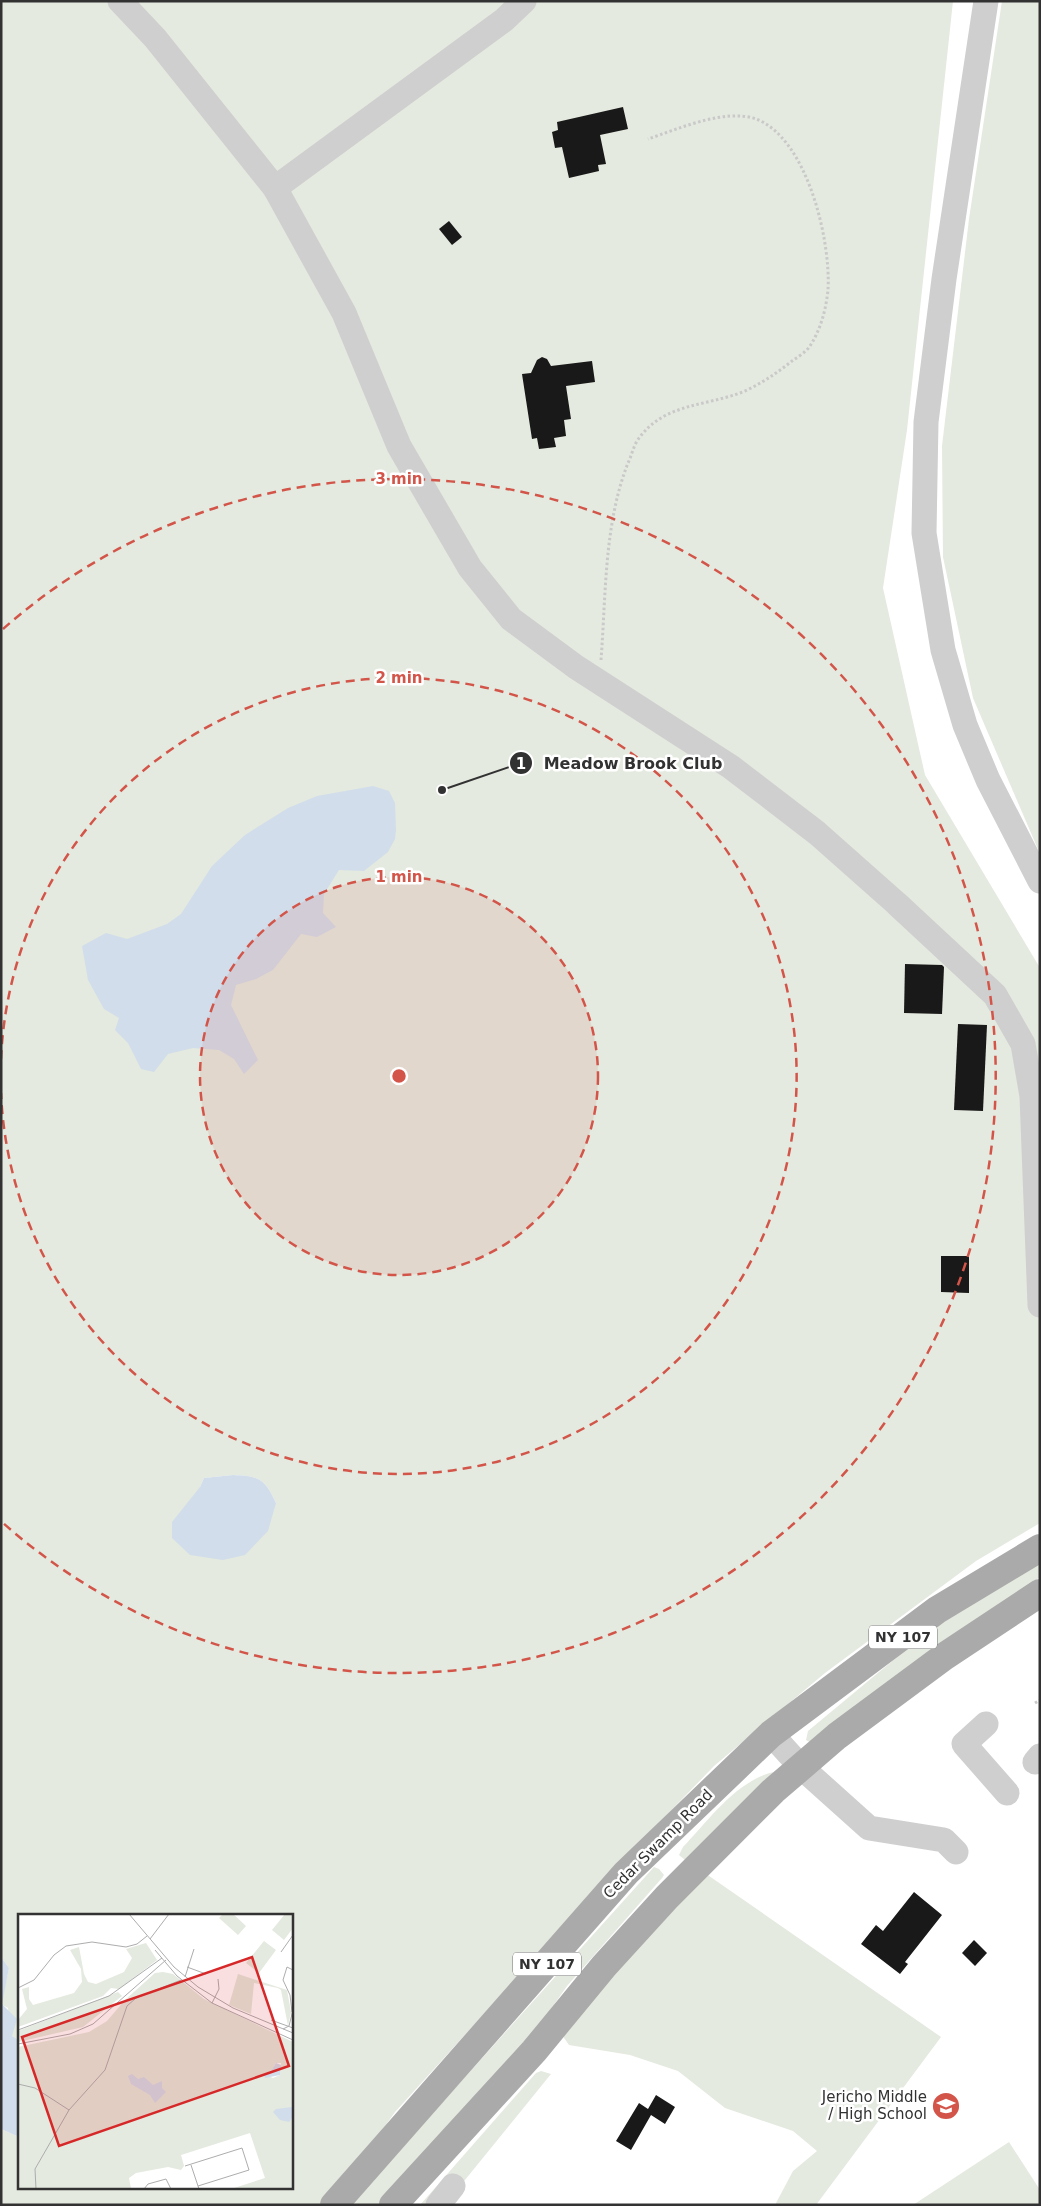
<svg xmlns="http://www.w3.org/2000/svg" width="1041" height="2206" font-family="'DejaVu Sans',sans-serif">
<rect width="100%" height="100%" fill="#fff"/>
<g fill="#e4eadf" fill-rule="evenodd">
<path d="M1 1H953L907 430 883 588 925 775 1040 968V1523L976 1561 825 1673 714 1766 628 1855 395 2112 354 2169 319 2205H1V2129L19 2137V2187H291V1915H19V2040L12 2036 8 2008 1 2004 9 1968 1 1957ZM233 1475C260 1476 265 1479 276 1503L200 1487 204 1478Z"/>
<polygon points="1002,1 1040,1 1040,854 973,698 943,557 942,446 969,219"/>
<polygon points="1040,1556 1040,1577 1009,1601 813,1744 806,1740 808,1731 920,1638"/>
<path d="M774 1772 685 1860 679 1855 683 1847C709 1820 737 1780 774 1772Z"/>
<polygon points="654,1867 659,1869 664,1875 662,1878 567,1986 532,2036 380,2205 350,2205"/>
<polygon points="699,1869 941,2037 816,2205 775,2205 793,2171 817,2151 793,2131 725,2108 678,2071 630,2055 569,2045 562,2035"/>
<polygon points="541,2071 551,2074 456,2191 427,2205 420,2205 536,2073"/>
<polygon points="1009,2142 1040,2190 1040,2205 913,2205"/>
</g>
<g fill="#d1ddea">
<polygon points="373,786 389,791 395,803 396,830 395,839 388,852 364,871 339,870 324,894 323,913 336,927 317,937 301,934 273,970 256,979 236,985 231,1005 258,1060 244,1074 234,1059 219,1050 193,1048 168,1054 154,1072 141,1069 128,1043 115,1030 119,1018 104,1009 88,980 82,946 106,933 127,939 167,924 181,914 212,866 245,835 288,808 317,796"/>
<path d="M233 1475C260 1476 265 1479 276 1503L268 1531 245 1555 223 1560 190 1555 172 1538V1522L200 1487 204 1478Z"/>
<polygon points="1,1957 9,1968 2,2004 17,2019 12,2036 19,2040 19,2137 1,2129"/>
</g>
<g fill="#191919">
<polygon points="623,107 628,129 600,135 606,164 598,165 599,171 569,178 562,147 555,148 552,132 558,130 557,122"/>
<polygon points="449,221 462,237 452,245 439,229"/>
<polygon points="542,357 547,359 551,366 592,361 595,382 566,386 571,419 564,420 566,436 554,438 556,447 539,449 537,438 532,439 522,374 531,373 537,360"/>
<polygon points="905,964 942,965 944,967 942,1014 904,1013"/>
<polygon points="958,1024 987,1025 983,1111 954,1110"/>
<polygon points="941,1256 969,1256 969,1293 941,1292"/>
<polygon points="914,1892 942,1915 905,1962 908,1964 900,1974 861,1944 876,1925 883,1931"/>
<polygon points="974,1940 987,1953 975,1966 962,1953"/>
<polygon points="656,2095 675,2107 665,2124 651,2115 631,2150 616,2141 639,2103 648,2109"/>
</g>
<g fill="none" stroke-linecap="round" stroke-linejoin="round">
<g stroke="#c9c9c9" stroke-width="3" stroke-dasharray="2.5 2.5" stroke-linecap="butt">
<path d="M601 660C606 595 604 524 628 463 631 457 633 448 637 441 663 402 706 407 745 391 762 383 777 373 792 361 798 357 806 352 810 346 821 329 826 309 828 290 831 240 807 138 756 119 725 108 678 129 648 139"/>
<polyline points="1035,1703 1040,1700"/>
</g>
<g stroke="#cfcfcf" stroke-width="25">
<polyline points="120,1 155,38 275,188 344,313 399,446 470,568 511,619 576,667 731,767 817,833 896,903 995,995 1023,1044 1032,1096 1040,1305"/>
<polyline points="986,1 944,279 926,422 924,533 943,650 965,725 988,780 1040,881"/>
<polyline points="275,188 504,20 524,1"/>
<polyline points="986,1724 964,1744 1007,1793"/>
<polyline points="771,1734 801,1767 869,1828 944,1840 956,1852"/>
<polyline points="1035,1762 1040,1756"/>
<polyline points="438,2205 453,2186"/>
</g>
<g stroke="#aaa" stroke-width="28">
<polyline points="334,2205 626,1873 771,1734 937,1610 1040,1548"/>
<polyline points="393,2205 534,2051 604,1966 667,1897 773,1791 837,1736 945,1656 1040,1593"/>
</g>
</g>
<circle cx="399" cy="1076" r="199" fill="#d3554a" fill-opacity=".12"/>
<g fill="none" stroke="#d3554a" stroke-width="2.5" stroke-dasharray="9 6">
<circle cx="399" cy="1076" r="199"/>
<path d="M1 1059A398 398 0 1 1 1 1093"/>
<path d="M3 629A597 597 0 1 1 3 1523"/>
</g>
<defs>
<symbol id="school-disc" viewBox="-11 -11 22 22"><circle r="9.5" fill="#d3554a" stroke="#fff"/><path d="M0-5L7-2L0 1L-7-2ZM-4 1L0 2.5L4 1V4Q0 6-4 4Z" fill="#fff"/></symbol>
</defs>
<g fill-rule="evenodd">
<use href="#school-disc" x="930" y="2090" width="32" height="32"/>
</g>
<g text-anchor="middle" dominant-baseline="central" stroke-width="5" stroke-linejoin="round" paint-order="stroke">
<g fill="#fff" stroke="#707070" stroke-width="1">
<rect x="869" y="1625.5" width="68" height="23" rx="4"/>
<rect x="513" y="1952.5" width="68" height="23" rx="4"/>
</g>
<g font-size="14" font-weight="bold" fill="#323232">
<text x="903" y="1637">NY 107</text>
<text x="547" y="1964">NY 107</text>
</g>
<g font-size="15" fill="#323232" stroke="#fff">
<text transform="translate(658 1844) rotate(-45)">Cedar Swamp Road</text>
</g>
<g font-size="15" fill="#323232" stroke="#fff" text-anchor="end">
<text x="927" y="2097">Jericho Middle<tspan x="927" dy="17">/ High School</tspan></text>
</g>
</g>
<g transform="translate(18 1914)">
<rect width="275" height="275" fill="#fff"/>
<path d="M205 0H215L228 12 220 21 201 4ZM267 0H275V14L266 26 254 16ZM246 27 258 36 241 59 228 49ZM128 29 139 46 101 75 93 74 85 82 0 113V106L9 95 4 75 11 73V85L15 91 56 79 64 68 63 55 52 36 61 33 66 60 70 68 78 70 106 58 114 44 108 35ZM145 58 155 60 186 85 275 128V275H213L247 264 232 219 163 241 166 252 163 256 150 253 118 259 111 264 113 275H0V133L71 118 89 107 107 86 137 59ZM258 149H263L262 161 255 164 246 160 253 157ZM220 60 269 76 273 98 270 112 263 76 260 74 236 69 233 100 211 91ZM100 78 104 82 65 113 0 128V117Z" fill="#e4eadf" fill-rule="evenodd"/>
<path d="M258 149 263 151 262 161 247 164 246 161 253 157ZM114 160 120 165 126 163 135 171 144 167V174L148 178 137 189 132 181 113 170 110 162ZM274 193 275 203 271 208 262 206 255 198 258 195Z" fill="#d1ddea"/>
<path fill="none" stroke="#adadad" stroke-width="1" d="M111 0 156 53 180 73 215 94 275 119M132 25 151 0M137 36 159 62 194 89 275 126M263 38 275 21M169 53 188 60M167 63 176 35M0 74 16 66 36 41 48 32 74 28 108 33 119 30 129 22M194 89 201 75 200 65M274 98 272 81 265 66 269 53 275 56M253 106 275 114M265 115 271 112 275 96M0 116 91 82 144 44M0 130 52 120 75 110 148 46M0 170 17 174 51 196M173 251 181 275M167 252 224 234 231 256 180 272M18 275 17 255 51 196 87 156 109 92 118 84 163 66M126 275 130 270 148 265 153 275"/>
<path fill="#d62828" fill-opacity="0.15" stroke="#d62828" stroke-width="2.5" d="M234 43 271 152 41 232 4 123Z"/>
<rect width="275" height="275" fill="none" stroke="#323232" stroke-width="2.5"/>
</g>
<circle cx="399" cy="1076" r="8" fill="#d3554a" stroke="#fff" stroke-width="2.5"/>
<g font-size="15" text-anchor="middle" font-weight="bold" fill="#d3554a" stroke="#fff" stroke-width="5" stroke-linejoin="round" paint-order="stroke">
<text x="399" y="484">3 min</text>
<text x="399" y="683">2 min</text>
<text x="399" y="882">1 min</text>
</g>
<path fill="none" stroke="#323232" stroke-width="2" d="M442 790L521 763"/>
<g fill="#323232" stroke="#fff" stroke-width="2">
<circle cx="442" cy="790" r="5"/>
<circle cx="521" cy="763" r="12"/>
</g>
<g font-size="15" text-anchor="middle" font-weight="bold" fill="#fff">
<text x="521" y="769">1</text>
</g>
<g font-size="16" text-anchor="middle" font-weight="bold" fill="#323232" stroke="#fff" stroke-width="5" stroke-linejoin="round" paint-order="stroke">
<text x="633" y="769">Meadow Brook Club</text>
</g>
<rect width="1041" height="2206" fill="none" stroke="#323232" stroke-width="5"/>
</svg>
